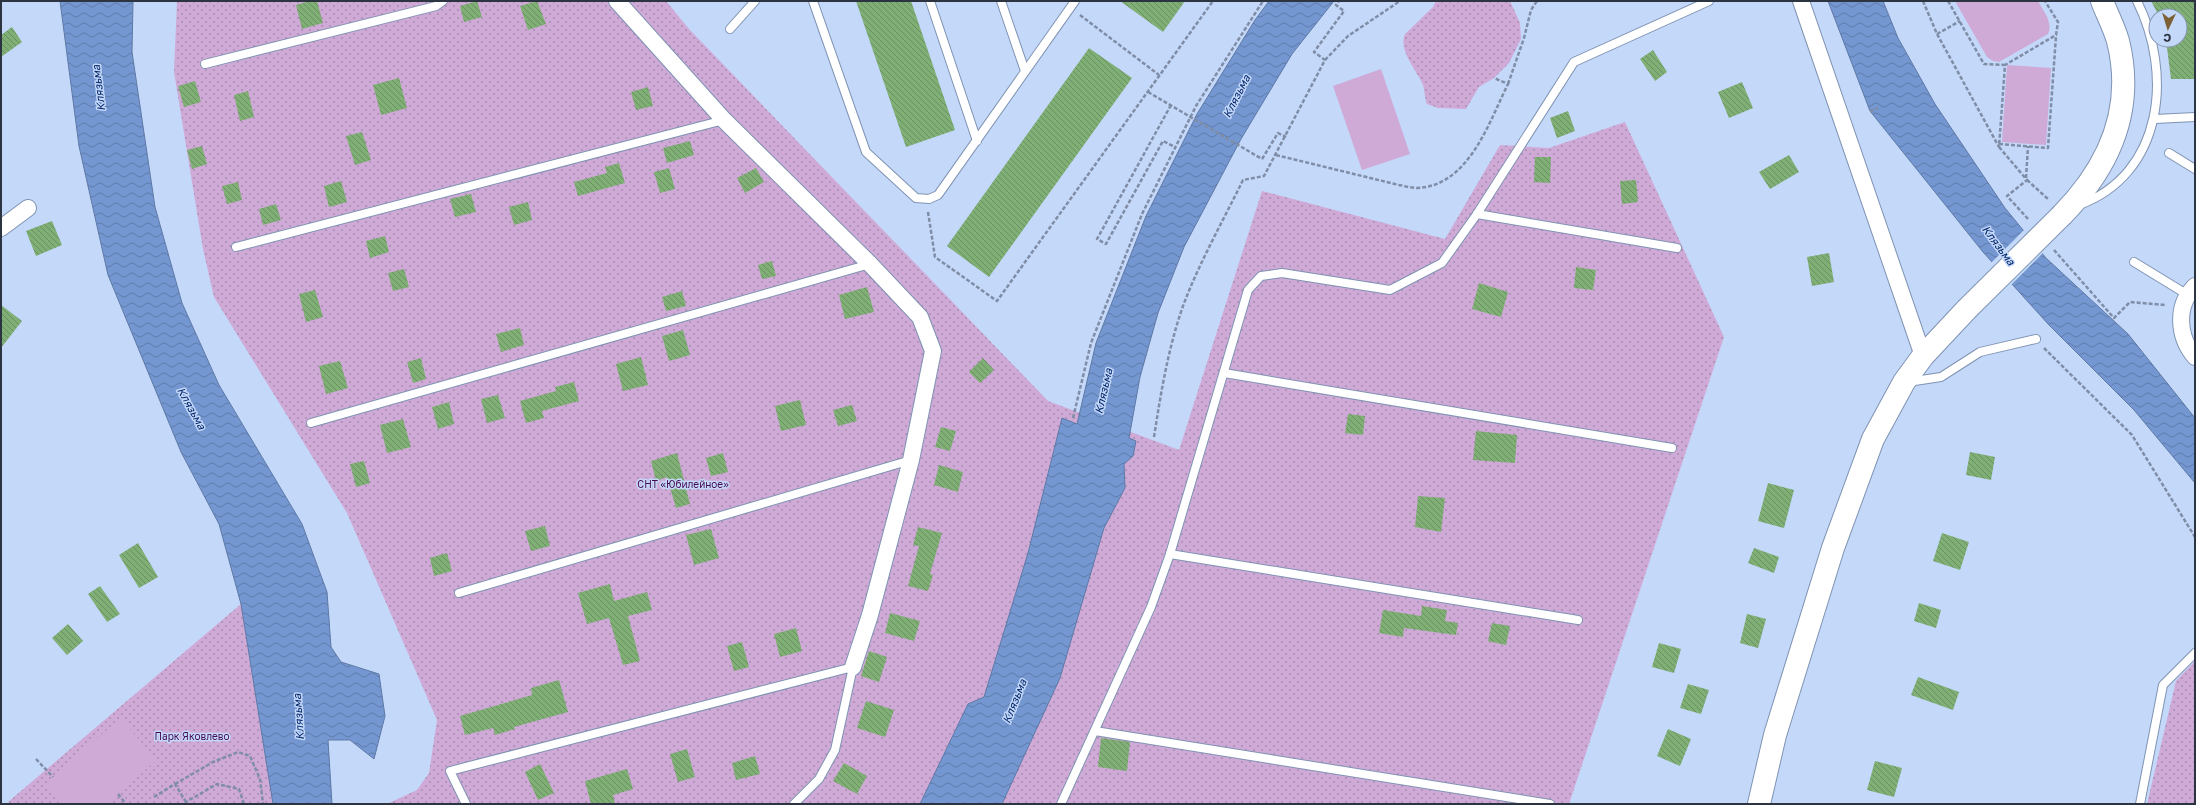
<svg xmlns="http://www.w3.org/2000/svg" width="2196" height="805" font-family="'Golos Text',sans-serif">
<defs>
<pattern id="green-dots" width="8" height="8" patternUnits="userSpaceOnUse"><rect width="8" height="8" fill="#cfaad7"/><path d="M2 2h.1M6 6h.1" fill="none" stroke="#a88bb0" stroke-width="1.8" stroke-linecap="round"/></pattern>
<pattern id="water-waves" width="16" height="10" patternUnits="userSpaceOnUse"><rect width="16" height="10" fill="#7497d1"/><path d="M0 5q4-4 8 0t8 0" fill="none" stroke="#5f7cab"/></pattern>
<pattern id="building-back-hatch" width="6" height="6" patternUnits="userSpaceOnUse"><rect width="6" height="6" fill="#80af76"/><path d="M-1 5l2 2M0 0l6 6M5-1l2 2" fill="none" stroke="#698f62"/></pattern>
</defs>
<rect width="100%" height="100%" fill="#c4d8fa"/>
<g fill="url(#green-dots)">
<polygon points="177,1 666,1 689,29 1048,401 1179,450 1262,191 1445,239 1500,145 1549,148 1625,122 1724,337 1569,804 387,804 417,790 429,773 437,720 347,513 214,297 203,249 174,72"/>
<path d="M1436 1H1510L1520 23 1521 39 1509 63 1494 78 1479 87 1466 109 1438 108 1427 104C1424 97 1425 89 1422 83 1416 69 1398 50 1405 34L1433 7Z"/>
<polygon points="241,604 273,804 11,804 8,802"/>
<polygon points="2195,661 2195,804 2147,804 2176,681"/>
</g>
<g fill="#cfaad7">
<path d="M1955 1H2038C2044 12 2053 22 2048 34L1999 62 1993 61 1987 57Z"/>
<polygon points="2007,65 2051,68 2046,145 2002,142"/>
<polygon points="1381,69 1410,154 1362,170 1333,86"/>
<polygon points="120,718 157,760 106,804 60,804 44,785"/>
</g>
<g fill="url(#water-waves)" stroke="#5e79a6">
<polygon points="60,1 133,1 132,52 155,207 182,303 219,385 302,524 327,592 331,647 341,662 379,674 385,716 374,759 350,740 328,740 332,804 273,804 241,604 219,524 181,452 108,275 79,146"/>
<polygon points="1269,1 1334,1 1292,54 1241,139 1184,247 1158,313 1140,377 1129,438 1136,441 1133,456 1124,464 1125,488 1104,528 1060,678 1002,804 920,804 968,704 984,697 1028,553 1062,418 1077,424 1096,343 1146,216 1197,114 1255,20"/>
<polygon points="1828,1 1883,1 1898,38 1935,104 2005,208 2046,258 2128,334 2195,418 2195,483 2134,410 2049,325 1983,252 1870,111"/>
</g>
<polygon fill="#c4d8fa" points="2025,229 2044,252 2010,286 1991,263"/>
<g fill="url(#building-back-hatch)">
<polygon points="310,1 317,1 323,23 302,29 296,5"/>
<polygon points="477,1 482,17 464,22 460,6"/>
<polygon points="537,1 546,24 528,30 520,6"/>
<polygon points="856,1 911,1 955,130 906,147"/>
<polygon points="1120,1 1185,1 1163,32"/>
<polygon points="2151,1 2195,1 2195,79 2171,79 2166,40 2180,40 2180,16 2159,16"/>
<polygon points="12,27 22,42 1,57 1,35"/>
<polygon points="1089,48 1132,78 989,277 947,246"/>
<polygon points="1653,50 1667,72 1655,81 1640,59"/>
<polygon points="399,78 407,108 381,115 373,85"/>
<polygon points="195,81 201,102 184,107 178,86"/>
<polygon points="1742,82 1753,108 1729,118 1718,92"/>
<polygon points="648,87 653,106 636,110 631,92"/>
<polygon points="248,91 254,117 240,121 234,95"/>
<polygon points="1568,111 1575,131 1557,138 1550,118"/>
<polygon points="362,132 371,160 355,165 346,136"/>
<polygon points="690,141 694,155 667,163 663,148"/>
<polygon points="202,146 207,164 192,169 187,150"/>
<polygon points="1789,155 1799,172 1770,189 1759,172"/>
<polygon points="1535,157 1551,157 1550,183 1534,182"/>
<polygon points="619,163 625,183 578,196 574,182 607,173 605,167"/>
<polygon points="669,168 675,189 660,193 654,172"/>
<polygon points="756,168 764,182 745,193 737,178"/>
<polygon points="1636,180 1638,202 1622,204 1620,181"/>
<polygon points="341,181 347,202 329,207 324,186"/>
<polygon points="238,182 242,200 227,204 222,186"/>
<polygon points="471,194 476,212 455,217 450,199"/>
<polygon points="528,202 532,220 514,225 509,207"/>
<polygon points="276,204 281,220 263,225 259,209"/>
<polygon points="52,221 62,245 36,256 26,231"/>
<polygon points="385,236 389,252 370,258 366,241"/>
<polygon points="1829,253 1834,282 1812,286 1807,257"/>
<polygon points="772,261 776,276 762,279 758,265"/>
<polygon points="1576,267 1596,270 1593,290 1574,288"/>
<polygon points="404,269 409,287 393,291 388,273"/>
<polygon points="1479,283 1508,292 1501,317 1472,309"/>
<polygon points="867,287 874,312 845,319 839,295"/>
<polygon points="315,290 323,317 306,322 299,294"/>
<polygon points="682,291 686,306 666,311 662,297"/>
<polygon points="1,305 22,321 1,348"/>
<polygon points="520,328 524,345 501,352 496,334"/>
<polygon points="683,330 690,355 669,361 662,336"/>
<polygon points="641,357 648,385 623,391 616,364"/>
<polygon points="421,358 426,379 413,383 407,362"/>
<polygon points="983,358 994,370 980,383 969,372"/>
<polygon points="340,361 348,388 326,394 319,366"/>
<polygon points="574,382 579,401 542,411 544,418 526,423 520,401 556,391 555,387"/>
<polygon points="498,395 505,418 487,423 481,399"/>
<polygon points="800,400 806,425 781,431 775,406"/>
<polygon points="449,402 454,424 438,429 432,407"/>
<polygon points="852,405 857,421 838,426 833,410"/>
<polygon points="1348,414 1365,416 1363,435 1345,433"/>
<polygon points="403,419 411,447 387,453 380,425"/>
<polygon points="941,427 956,431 950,451 935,447"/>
<polygon points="1476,431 1517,435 1515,463 1473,460"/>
<polygon points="1970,452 1995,457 1991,480 1966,475"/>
<polygon points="677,453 690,504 676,508 667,477 656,481 651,461"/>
<polygon points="723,453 728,472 711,476 706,458"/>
<polygon points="364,461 370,483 356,487 350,464"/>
<polygon points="939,465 963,472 958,492 934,485"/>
<polygon points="1768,483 1794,490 1784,528 1758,521"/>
<polygon points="1418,496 1445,498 1441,532 1415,527"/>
<polygon points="545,526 550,546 531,551 525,531"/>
<polygon points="918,527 942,533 930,574 933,575 928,591 908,586 919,546 913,545"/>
<polygon points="711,529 719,558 694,565 686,535"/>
<polygon points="1942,533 1969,542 1960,570 1933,561"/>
<polygon points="138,543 158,577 139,588 119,555"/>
<polygon points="1754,548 1779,557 1774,573 1748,563"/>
<polygon points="447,553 452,571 434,576 430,558"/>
<polygon points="610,584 614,601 647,592 652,610 628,616 640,661 623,665 609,618 587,624 578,593"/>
<polygon points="100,586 120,614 107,622 88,594"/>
<polygon points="1919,603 1941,610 1936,628 1914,621"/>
<polygon points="1422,606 1447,610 1445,621 1458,623 1456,635 1404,628 1403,637 1379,633 1383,610 1421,616"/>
<polygon points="890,613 920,621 914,641 885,633"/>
<polygon points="1747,614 1766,619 1758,648 1740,643"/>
<polygon points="1492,623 1510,626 1506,645 1488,641"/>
<polygon points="68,624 83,641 67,655 52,638"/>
<polygon points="796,628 802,651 780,657 774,634"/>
<polygon points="742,642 749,667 734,671 727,646"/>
<polygon points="1659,643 1681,649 1674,673 1652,667"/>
<polygon points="869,651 887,657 879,682 861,676"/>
<polygon points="1918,677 1959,692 1953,710 1911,695"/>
<polygon points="559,680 568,712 514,727 515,729 495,735 493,728 465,735 460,716 532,695 531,688"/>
<polygon points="1688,684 1709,690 1701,714 1680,708"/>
<polygon points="866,701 894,710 885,737 857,728"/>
<polygon points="1668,729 1691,739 1680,766 1657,756"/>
<polygon points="1101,738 1130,742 1127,771 1098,767"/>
<polygon points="687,749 695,777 678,782 670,754"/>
<polygon points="755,756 760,774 736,780 732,763"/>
<polygon points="1875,761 1902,768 1894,797 1867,790"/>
<polygon points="844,763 867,776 857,794 833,781"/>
<polygon points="540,764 554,793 538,800 525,772"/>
<polygon points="627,769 633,789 613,795 615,804 591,804 585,781"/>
</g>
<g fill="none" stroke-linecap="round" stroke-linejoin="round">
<defs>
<g id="service">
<polyline points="813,1 866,152 916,198 929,199 938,195 1075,1"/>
<polyline points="930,1 977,141"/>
<polyline points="1001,1 1025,71"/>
<polyline points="730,29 755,1"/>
<polyline points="205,64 436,6 443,1"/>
<polyline points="2155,119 2195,117"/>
<polyline points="2169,153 2195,169"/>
<path d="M2079 205C2164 174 2173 73 2137 1"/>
<polyline points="1477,214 1677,248"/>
<polyline points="236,247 724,120"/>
<polyline points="2134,262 2188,295"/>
<polyline points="1224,373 1672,448"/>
<polyline points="1908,382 1941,377 1980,352 2036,339"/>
<polyline points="311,423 870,264"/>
<polyline points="1170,554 1578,620"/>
<polyline points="459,593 911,460"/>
<polyline points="1095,731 1550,804"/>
<polyline points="466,804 450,771 853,667 835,750 819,779 794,804"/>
<polyline points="1061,804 1151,607 1170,554 1248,290 1261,276 1282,273 1390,290 1442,263 1477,214 1574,62 1709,1"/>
<polyline points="2140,804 2163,685 2195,653"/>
</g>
<g id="minor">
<polyline points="617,1 724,120 870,264 920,317 933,351 911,460 870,615 853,667"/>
<polyline points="1801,1 1923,356"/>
<polyline points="1,228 28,208"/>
<path d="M2195 286C2175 306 2178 337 2195 357"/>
</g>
<g id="secondary">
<path d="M2062 215C2110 166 2135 109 2118 41 2114 27 2107 14 2102 1"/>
<polyline points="1759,804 1775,735 1833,548 1873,439 1904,382 1923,356 1967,309"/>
</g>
</defs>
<use href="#service" stroke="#7f93b2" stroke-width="10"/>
<use href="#minor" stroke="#7f93b2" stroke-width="18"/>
<use href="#secondary" stroke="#7f93b2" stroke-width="24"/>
<g stroke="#7f8da6" stroke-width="2.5" stroke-dasharray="4 2" stroke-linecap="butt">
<polyline points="1923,1 1937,34 1999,147 2005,65 2056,35 2058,22 2045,1"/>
<polyline points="1948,1 1984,64 2005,65"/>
<polyline points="1080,15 1159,75"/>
<polyline points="1937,34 1960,21"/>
<polyline points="1325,60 1348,36 1400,1"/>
<polyline points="1508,84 1524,38 1531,10 1537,1"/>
<polyline points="1171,105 1097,239 1106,244 1163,141 1175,147"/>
<polyline points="1870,111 1878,108"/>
<polyline points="1999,144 2048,148 2056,36"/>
<polyline points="1999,147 2027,180 2007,196 2029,220"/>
<path d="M1276 155 1399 185C1405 186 1411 188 1417 188 1469 186 1489 122 1508 84L1494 78"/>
<polyline points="1262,159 1278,133 1286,137"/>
<polyline points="2026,178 2028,146"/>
<polyline points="2027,180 2048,199"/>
<polyline points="928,212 935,257 997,301 1213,1"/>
<polyline points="2054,250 2114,318 2130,302 2166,305"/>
<polyline points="2044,348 2132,435 2195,537"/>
<polyline points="1073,418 1091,343 1142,214 1196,106 1263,1"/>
<path d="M1154 437C1161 392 1168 349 1183 306 1199 263 1223 221 1243 180L1264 176 1325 60 1314 52 1344 11 1336 5 1339 1"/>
<polyline points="36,759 53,777"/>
<polyline points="175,784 213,762 238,752 250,756 260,779 263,804"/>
<polyline points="118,794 126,804"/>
<polyline points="154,797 175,784 186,802"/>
<polyline points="186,804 186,802 217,784 239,789 244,804"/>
</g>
<use href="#service" stroke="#fff" stroke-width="8"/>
<use href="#minor" stroke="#fff" stroke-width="16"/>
<use href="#secondary" stroke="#fff" stroke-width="22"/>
<defs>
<polyline id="secondary-bridge" points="1967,309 2062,215"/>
</defs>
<use href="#secondary-bridge" stroke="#7f93b2" stroke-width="24" stroke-linecap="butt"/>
<polyline stroke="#7f8da6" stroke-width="2.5" stroke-dasharray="4 2" stroke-linecap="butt" points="1148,92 1262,159"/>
<use href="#secondary-bridge" stroke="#fff" stroke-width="22"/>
</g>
<g text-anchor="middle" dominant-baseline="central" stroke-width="3" stroke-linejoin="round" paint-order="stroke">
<g font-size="10" fill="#460c52" stroke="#c4d8fa">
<text x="683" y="484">СНТ «Юбилейное»</text>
<text x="192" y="736">Парк Яковлево</text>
</g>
<g font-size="11" font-style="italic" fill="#002568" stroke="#c4d8fa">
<text transform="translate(98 88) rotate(-97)">Клязьма</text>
<text transform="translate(1236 96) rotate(-63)">Клязьма</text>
<text transform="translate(1999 245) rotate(53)">Клязьма</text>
<text transform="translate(1103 391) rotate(-77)">Клязьма</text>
<text transform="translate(192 408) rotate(61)">Клязьма</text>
<text transform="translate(1014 701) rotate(-68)">Клязьма</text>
<text transform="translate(298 717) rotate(-94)">Клязьма</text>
</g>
</g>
<rect width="2196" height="805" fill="none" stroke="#2c3441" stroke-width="4"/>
<g transform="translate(2168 28) rotate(184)"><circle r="19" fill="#c4d8fa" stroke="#8796b0"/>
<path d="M0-3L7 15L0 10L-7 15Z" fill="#7b6133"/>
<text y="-6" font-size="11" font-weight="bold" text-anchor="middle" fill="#2c3441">С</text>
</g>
</svg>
